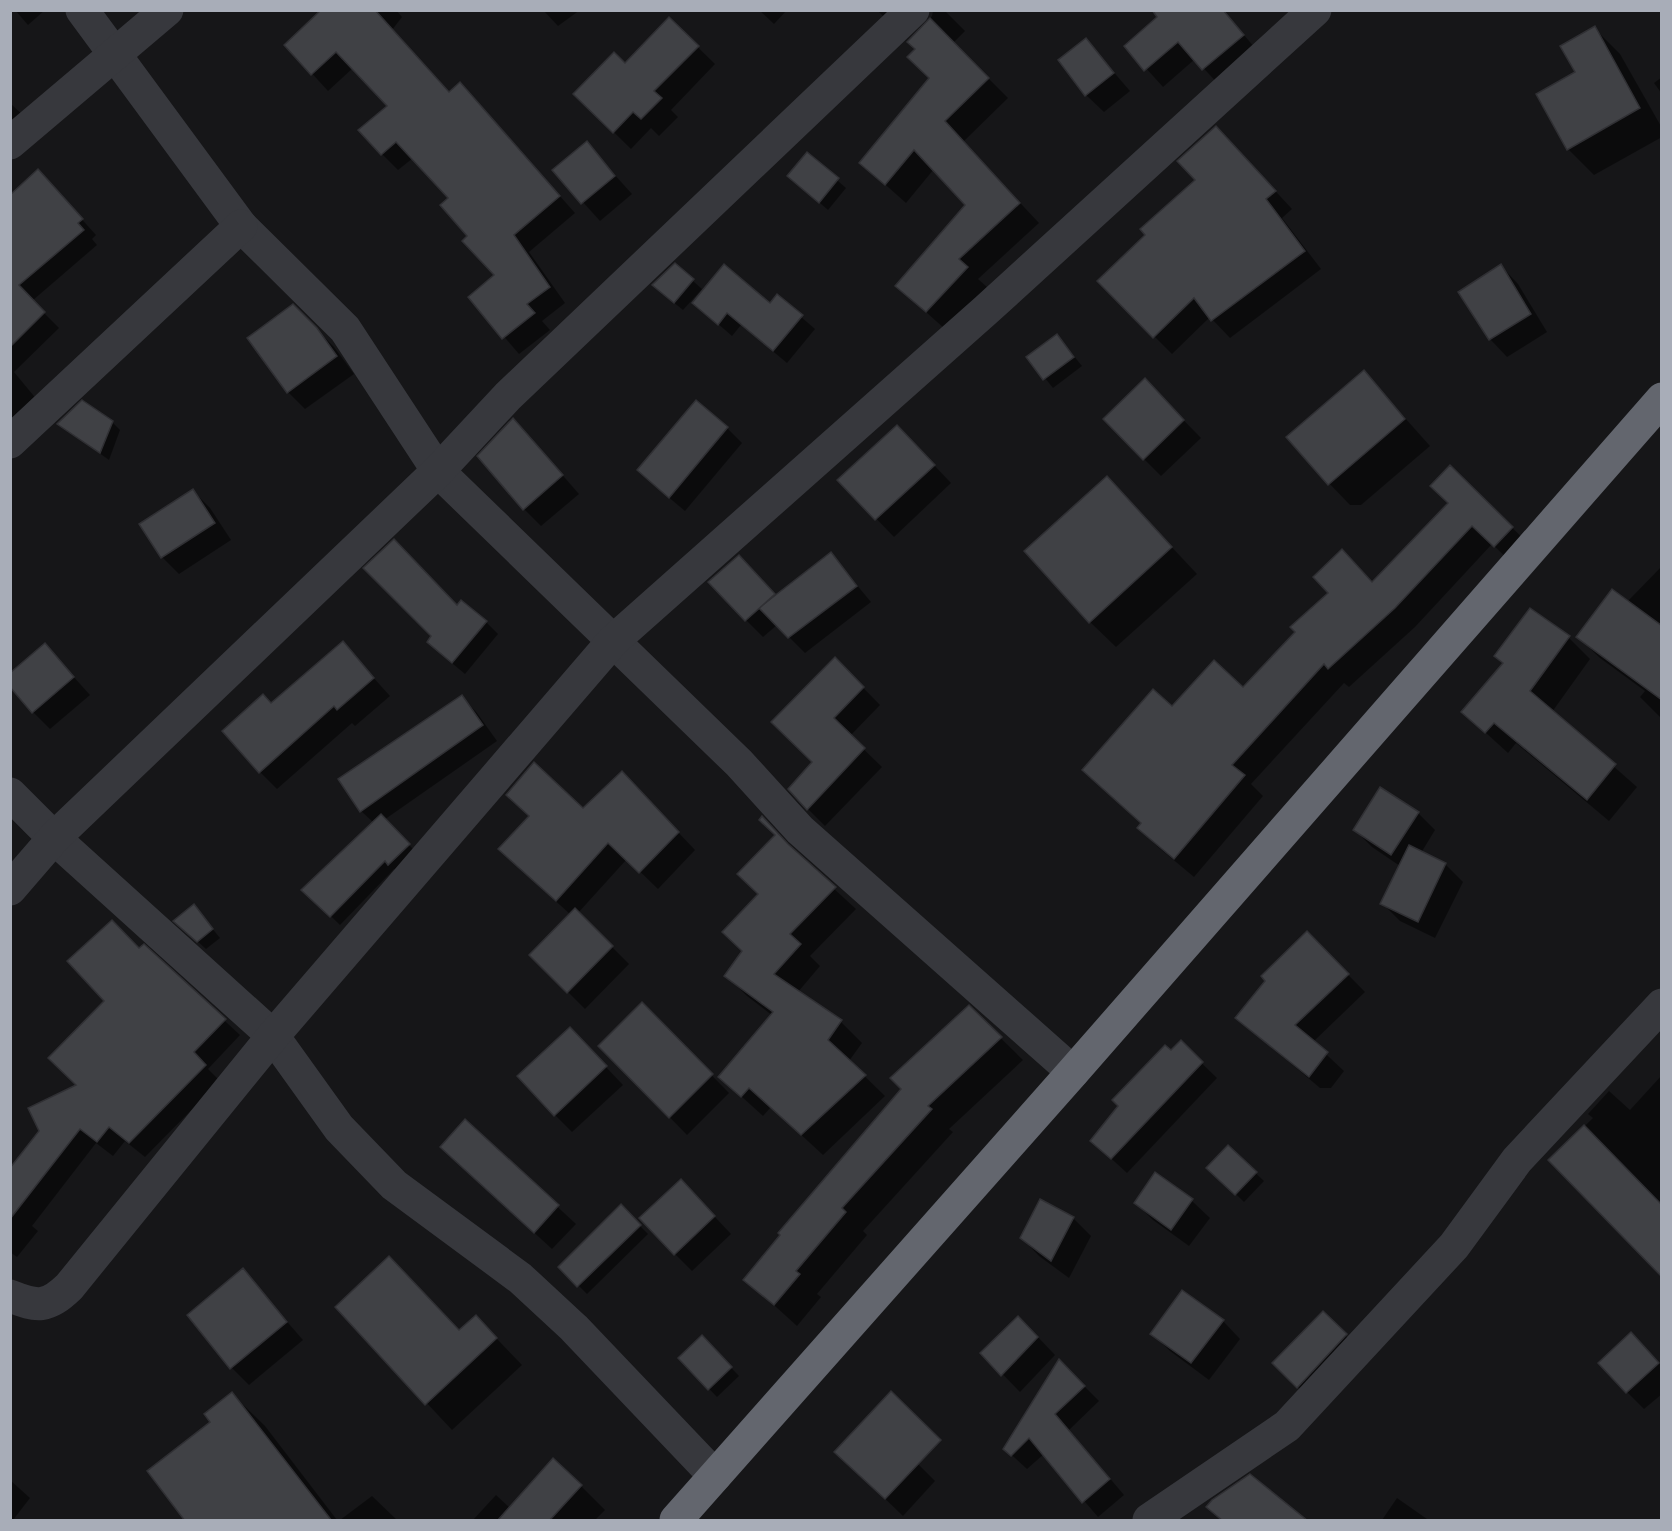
<svg xmlns="http://www.w3.org/2000/svg" width="1672" height="1531" font-family="'IBM Plex Sans',sans-serif">
<rect width="100%" height="100%" fill="#161618"/>
<g fill="#0007">
<polygon points="15,10 45,10 28,25"/>
<polygon points="322,10 396,10 402,17 392,30 450,93 460,84 575,213 529,252 565,303 542,321 550,330 519,354 470,297 497,275 469,236 450,199 413,158 398,170 382,154 389,106 353,68 328,91 286,45"/>
<polygon points="543,10 580,10 558,26"/>
<polygon points="759,10 787,10 774,24"/>
<polygon points="877,10 944,10 965,31 953,43 1008,98 963,142 1039,223 978,279 987,287 946,330 897,286 967,205 934,169 906,203 861,163 931,78 917,49 909,41 932,16 933,11 928,11 901,34"/>
<polygon points="1154,10 1223,10 1260,54 1221,87 1195,59 1163,87 1126,46 1160,17"/>
<polygon points="669,19 715,64 671,110 678,117 659,136 651,128 631,149 575,94 625,65"/>
<polygon points="1594,28 1620,54 1662,128 1662,137 1594,175 1568,149"/>
<polygon points="1086,40 1130,91 1104,112 1086,95"/>
<polygon points="1662,77 1662,94 1654,83"/>
<polygon points="10,103 26,118 10,134"/>
<polygon points="586,143 632,194 600,221 554,170"/>
<polygon points="1233,145 1292,209 1282,218 1321,269 1230,338 1210,317 1172,354 1099,281"/>
<polygon points="807,154 846,188 828,210 789,176"/>
<polygon points="58,193 96,235 92,239 97,245 32,301 59,328 14,372 38,401 10,425 10,206"/>
<polygon points="675,265 702,289 683,310 662,293"/>
<polygon points="1501,266 1518,284 1547,332 1507,357 1490,339"/>
<polygon points="777,296 815,329 787,363 741,325 732,336 694,303 770,305"/>
<polygon points="293,306 334,347 354,374 305,409 288,392"/>
<polygon points="1057,335 1082,366 1053,388 1028,357"/>
<polygon points="1364,372 1430,446 1361,505 1350,505 1324,478"/>
<polygon points="1162,398 1201,438 1161,476 1144,459"/>
<polygon points="112,422 120,430 109,460 59,424"/>
<polygon points="727,428 742,443 685,511 654,485"/>
<polygon points="530,438 579,494 541,526 524,509"/>
<polygon points="914,444 951,483 894,537 839,480"/>
<polygon points="1450,467 1532,547 1514,565 1492,544 1415,627 1349,687 1344,683 1251,784 1263,796 1194,877 1158,847 1139,828 1142,824 1084,770 1172,708 1243,689 1373,583 1450,503"/>
<polygon points="1107,478 1197,574 1116,647 1090,622"/>
<polygon points="193,491 210,508 231,540 179,574 162,557"/>
<polygon points="831,554 871,602 805,653 777,625 763,637 746,620 756,574 777,596"/>
<polygon points="1662,566 1662,719 1640,697 1645,691 1600,658 1578,637 1627,602"/>
<polygon points="458,607 486,622 498,634 465,674 441,654 433,636"/>
<polygon points="1569,638 1590,659 1552,712 1637,787 1609,821 1516,743 1508,753 1463,712"/>
<polygon points="343,644 390,696 355,726 352,723 277,789 260,772 271,705"/>
<polygon points="45,645 90,695 50,729 33,712"/>
<polygon points="835,659 880,705 850,736 882,767 825,826 808,809"/>
<polygon points="462,697 477,713 497,741 384,820 417,853 398,872 394,869 340,925 304,890 374,823 361,811"/>
<polygon points="639,791 695,850 658,889 627,859 578,913 629,964 585,1009 531,955 571,915 518,867 583,810"/>
<polygon points="1418,813 1435,830 1421,853 1445,864 1463,882 1435,938 1400,921 1382,903 1400,866 1372,847 1355,830"/>
<polygon points="796,854 856,909 810,956 820,966 798,992 841,1022 862,1043 849,1061 885,1096 823,1155 771,1107 763,1116 720,1077 773,1016 747,996 726,975 743,952"/>
<polygon points="194,906 220,938 206,949 184,929"/>
<polygon points="1307,933 1365,992 1313,1042 1344,1071 1331,1088 1320,1088 1237,1018"/>
<polygon points="144,946 240,1035 208,1069 220,1081 145,1157 125,1141 113,1156 96,1143 32,1226 38,1231 17,1257 10,1252 10,1171 78,1086 106,1001"/>
<polygon points="642,1004 729,1093 687,1135 600,1046"/>
<polygon points="969,1007 1023,1060 949,1129 953,1132 863,1231 867,1235 817,1294 821,1297 797,1326 745,1279"/>
<polygon points="587,1047 623,1085 572,1132 555,1115"/>
<polygon points="1186,1048 1217,1078 1127,1173 1092,1141 1171,1053"/>
<polygon points="1662,1075 1662,1274 1550,1160 1593,1118 1588,1114 1609,1091 1630,1110"/>
<polygon points="465,1121 576,1224 552,1249 459,1164"/>
<polygon points="1228,1147 1264,1181 1244,1202 1209,1168"/>
<polygon points="1155,1174 1192,1201 1210,1218 1189,1246 1153,1220 1136,1203"/>
<polygon points="698,1199 731,1234 692,1271 675,1254"/>
<polygon points="1041,1201 1073,1218 1091,1236 1069,1278 1039,1256 1022,1238"/>
<polygon points="621,1207 648,1234 587,1294 560,1267"/>
<polygon points="243,1271 303,1340 249,1385 232,1368"/>
<polygon points="337,1307 460,1332 476,1317 522,1365 452,1430"/>
<polygon points="1323,1313 1363,1353 1315,1404 1274,1363"/>
<polygon points="1223,1321 1240,1339 1209,1380 1170,1351 1152,1333"/>
<polygon points="1631,1334 1662,1365 1662,1394 1644,1409 1627,1392"/>
<polygon points="1036,1335 1055,1355 1020,1392 982,1353"/>
<polygon points="702,1337 739,1376 717,1397 680,1359"/>
<polygon points="1074,1376 1099,1401 1069,1430 1124,1495 1098,1517 1044,1454 1027,1469 1004,1448"/>
<polygon points="232,1394 265,1426 337,1520 187,1520 212,1422"/>
<polygon points="918,1464 935,1481 903,1516 854,1469"/>
<polygon points="10,1480 30,1498 13,1520 10,1518"/>
<polygon points="581,1486 605,1510 595,1520 473,1520 496,1495 510,1508"/>
<polygon points="372,1496 397,1520 340,1520"/>
<polygon points="1397,1498 1427,1519 1429,1520 1382,1520"/>
</g>
<g fill="#404145" stroke="#303034" stroke-width="1.5">
<polygon points="321,10 375,10 449,92 460,82 560,196 514,235 550,287 527,304 535,313 502,339 468,297 494,275 462,241 467,236 440,205 448,198 396,142 381,155 358,130 387,106 336,52 311,75 284,45"/>
<polygon points="1152,10 1223,10 1244,35 1202,70 1178,42 1144,71 1124,46 1157,17"/>
<polygon points="669,17 699,46 654,91 662,98 641,119 633,112 613,133 573,94 614,52 625,63"/>
<polygon points="930,18 989,78 945,121 1020,203 959,259 968,267 926,312 895,286 965,205 914,150 885,185 859,163 929,78 907,57 915,49 907,42"/>
<polygon points="1595,26 1640,108 1567,150 1536,94 1575,72 1560,46"/>
<polygon points="1086,38 1114,73 1085,96 1058,60"/>
<polygon points="1216,126 1276,191 1266,199 1305,251 1211,321 1194,298 1153,338 1097,281 1145,235 1140,229 1195,180 1177,161"/>
<polygon points="587,141 615,176 581,204 552,170"/>
<polygon points="807,152 839,178 819,203 787,176"/>
<polygon points="38,169 83,219 78,223 84,230 19,285 45,312 10,347 10,195"/>
<polygon points="675,263 694,279 674,303 652,285"/>
<polygon points="724,264 770,303 777,294 803,315 773,351 727,313 718,325 692,303"/>
<polygon points="1501,264 1531,314 1489,340 1458,292"/>
<polygon points="293,304 317,328 337,356 287,393 247,338"/>
<polygon points="1057,334 1074,357 1043,380 1026,357"/>
<polygon points="1364,370 1405,419 1328,485 1286,437"/>
<polygon points="1145,378 1184,420 1143,460 1103,419"/>
<polygon points="82,400 113,421 100,453 57,424"/>
<polygon points="696,400 728,427 669,498 637,470"/>
<polygon points="513,418 563,475 523,510 477,456"/>
<polygon points="897,425 935,465 875,520 837,480"/>
<polygon points="1450,465 1513,527 1494,547 1472,526 1395,608 1328,669 1324,664 1232,765 1245,775 1174,859 1137,828 1141,823 1082,770 1153,689 1172,706 1214,660 1243,687 1295,632 1290,627 1328,593 1313,577 1342,549 1372,582 1448,503 1430,486"/>
<polygon points="1107,476 1172,547 1089,623 1024,551"/>
<polygon points="193,489 215,523 161,558 139,524"/>
<polygon points="394,539 457,605 461,600 487,621 452,663 427,642 431,636 363,568"/>
<polygon points="831,552 857,586 788,638 759,608"/>
<polygon points="739,555 775,594 745,621 708,582"/>
<polygon points="1612,589 1662,626 1662,700 1576,637"/>
<polygon points="1530,608 1570,636 1530,691 1616,764 1587,800 1494,723 1485,733 1461,712 1503,663 1494,656"/>
<polygon points="343,641 374,678 337,710 334,706 259,773 222,731 263,694 271,703"/>
<polygon points="45,643 74,677 32,713 10,687 10,673"/>
<polygon points="835,657 864,687 834,718 865,748 807,810 788,789 812,762 771,722"/>
<polygon points="462,695 483,725 360,812 338,779"/>
<polygon points="534,762 583,808 622,771 679,832 639,873 608,843 556,901 498,849 529,816 506,795"/>
<polygon points="1380,787 1419,812 1391,855 1353,830"/>
<polygon points="381,814 410,844 388,865 385,861 330,917 301,890"/>
<polygon points="762,816 788,844 836,887 790,934 801,944 774,974 842,1020 828,1040 866,1075 801,1135 749,1088 741,1097 718,1077 773,1012 724,976 742,951 722,932 758,894 737,874 775,835 759,820"/>
<polygon points="1409,845 1446,863 1418,922 1380,904"/>
<polygon points="194,904 213,929 197,942 173,921"/>
<polygon points="575,908 613,946 567,993 529,955"/>
<polygon points="112,920 139,948 144,944 226,1019 194,1052 206,1065 129,1143 109,1127 97,1142 80,1129 10,1219 10,1168 39,1131 28,1108 76,1085 48,1058 104,1001 67,961"/>
<polygon points="1307,931 1349,974 1295,1025 1328,1052 1309,1077 1235,1018 1265,981 1261,976"/>
<polygon points="642,1002 713,1074 669,1118 598,1046"/>
<polygon points="969,1005 1002,1037 928,1106 932,1109 842,1208 846,1212 796,1271 800,1274 774,1305 743,1280 780,1235 778,1233 901,1089 890,1078"/>
<polygon points="570,1027 607,1066 554,1116 517,1076"/>
<polygon points="1181,1040 1203,1062 1111,1159 1090,1141 1118,1106 1112,1100 1165,1045 1171,1050"/>
<polygon points="465,1119 559,1205 534,1233 440,1147"/>
<polygon points="1584,1125 1662,1205 1662,1277 1548,1160"/>
<polygon points="1228,1145 1257,1172 1235,1195 1206,1168"/>
<polygon points="1155,1172 1193,1199 1171,1230 1134,1203"/>
<polygon points="681,1179 715,1216 674,1255 639,1218"/>
<polygon points="1040,1199 1074,1217 1051,1261 1020,1238"/>
<polygon points="621,1204 641,1225 577,1287 558,1267"/>
<polygon points="389,1256 459,1330 476,1315 497,1338 425,1405 335,1307"/>
<polygon points="243,1268 287,1322 230,1369 187,1315"/>
<polygon points="1182,1290 1224,1320 1191,1363 1150,1334"/>
<polygon points="1323,1311 1347,1334 1297,1388 1272,1363"/>
<polygon points="1018,1316 1038,1337 1001,1376 980,1353"/>
<polygon points="1631,1332 1659,1363 1626,1393 1598,1363"/>
<polygon points="702,1335 732,1367 708,1390 678,1358"/>
<polygon points="1059,1359 1085,1386 1055,1414 1110,1479 1082,1503 1029,1438 1011,1456 1003,1449"/>
<polygon points="891,1391 941,1440 885,1499 834,1452"/>
<polygon points="232,1392 332,1521 185,1521 147,1471 210,1422 204,1414"/>
<polygon points="553,1458 582,1485 549,1521 497,1521"/>
<polygon points="1250,1474 1308,1521 1223,1521 1206,1507 1212,1500"/>
</g>
<g fill="none" stroke-linecap="round" stroke-linejoin="round">
<g stroke="#37383d" stroke-width="33">
<polyline points="82,10 241,226 345,329 438,471 739,763 800,830 1073,1072"/>
<polyline points="10,143 167,10"/>
<polyline points="10,442 241,226"/>
<polyline points="10,794 54,838 273,1036 339,1128 394,1185 520,1278 574,1328 715,1476"/>
<polyline points="10,889 54,838 438,471 508,396 913,10"/>
<path d="M10 1296C38 1307 47 1308 69 1287L273 1036 613 641 986 310 1315 10"/>
<polyline points="1149,1520 1287,1426 1454,1246 1517,1160 1662,1005"/>
</g>
<polyline stroke="#63666e" stroke-width="33" points="676,1520 1073,1072 1662,399"/>
</g>
<rect width="1672" height="1531" fill="none" stroke="#a8adb8" stroke-width="24"/>
</svg>
